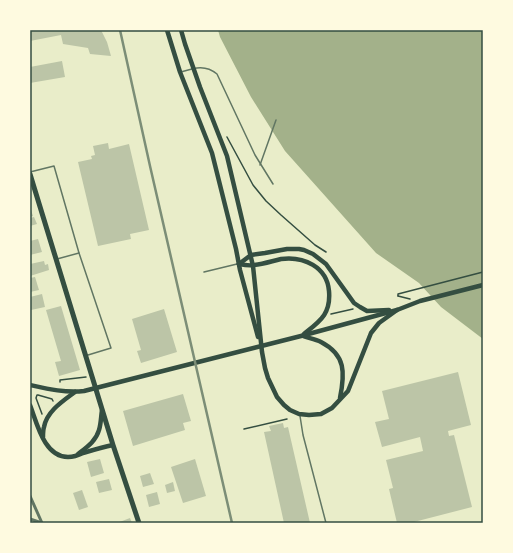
<svg xmlns="http://www.w3.org/2000/svg" width="513" height="553" font-family="Mulish,sans-serif">
<rect width="100%" height="100%" fill="#e9edc9"/>
<polygon fill="#a3b18a" points="218,30 483,30 483,339 441,307 419,283 376,253 285,151 251,97 220,37"/>
<g fill="#bcc5a7">
<polygon points="30,30 101,30 107,42 111,56 90,54 88,48 63,44 61,35 30,41"/>
<polygon points="62,61 65,77 30,83 30,67"/>
<polygon points="108,143 109,149 129,144 149,230 130,234 131,239 98,246 78,162 92,159 91,156 95,155 93,146"/>
<polygon points="30,207 33,216 30,217"/>
<polygon points="34,217 37,224 30,226 30,218"/>
<polygon points="38,239 42,252 30,255 30,241"/>
<polygon points="44,261 45,265 48,264 49,270 30,276 30,264"/>
<polygon points="35,277 39,290 30,292 30,278"/>
<polygon points="42,294 45,307 31,310 30,297"/>
<polygon points="61,306 80,370 59,376 55,362 61,361 46,310"/>
<polygon points="164,309 177,352 141,363 137,351 141,350 132,319"/>
<polygon points="458,372 471,425 448,431 449,436 454,435 472,507 410,523 397,523 389,489 393,488 386,460 423,451 420,437 382,447 375,422 389,419 382,391"/>
<polygon points="183,394 191,421 183,423 185,430 133,446 123,411"/>
<polygon points="283,423 284,428 288,427 310,523 284,523 264,432 271,431 269,426"/>
<polygon points="100,459 104,473 91,477 87,462"/>
<polygon points="195,459 206,496 183,503 171,467"/>
<polygon points="150,473 154,484 143,487 140,476"/>
<polygon points="109,479 112,490 99,493 96,482"/>
<polygon points="173,482 175,491 167,493 165,485"/>
<polygon points="82,490 88,507 79,510 73,493"/>
<polygon points="157,492 160,504 149,507 146,495"/>
<polygon points="130,518 132,523 117,523"/>
</g>
<g fill="none" stroke-linecap="round" stroke-linejoin="round">
<g stroke="#344e41" stroke-width="1.5">
<polyline points="227,137 253,185 266,201 281,215 315,245 326,252"/>
<polyline points="398,296 398,294 483,272"/>
<polyline points="398,296 410,299"/>
<polyline points="331,314 353,309"/>
<polyline points="60,382 60,380 86,377"/>
<polyline points="42,414 36,398 37,395 38,395 52,399 53,401"/>
<polyline points="244,429 287,419"/>
</g>
<g stroke="#617663" stroke-width="1.5">
<path d="M181 72C194 68 205 64 217 74L255 155 273 184"/>
<polyline points="260,165 276,120"/>
<polyline points="30,172 54,166 79,253 57,259"/>
<polyline points="79,253 111,348 88,355"/>
<polyline points="204,272 237,264"/>
<polyline points="300,416 303,435 326,523"/>
</g>
<g stroke="#617663" stroke-width="3">
<polyline points="30,496 42,523"/>
<polyline points="30,519 42,523"/>
</g>
<g stroke="#344e41" stroke-width="4.5">
<polyline points="167,30 180,72 212,153 236,249 240,270 258,337"/>
<polyline points="181,30 185,44 200,87 227,156 253,266 262,352 265,368 268,378 277,397 284,405 290,410 299,414 309,415 321,414 332,408 348,391 371,333 379,323 397,310"/>
<polyline points="239,264 251,255 265,253 287,249 299,249 304,250 313,254 326,264 349,296 354,303 360,307 367,311 389,310"/>
<path d="M239 264C244 265 250 266 254 265 264 264 272 261 281 259 304 256 327 267 329 291 331 314 320 321 304 334"/>
<path d="M303 336C308 338 315 339 321 342 346 355 345 373 340 398"/>
<path d="M30 385C48 389 65 393 84 391L301 336 397 310 420 301 483 285"/>
<path d="M30 405C37 423 44 457 68 457 73 457 79 455 83 453 93 450 103 447 113 445"/>
<path d="M43 437C43 433 43 430 44 427 47 411 63 401 75 392"/>
<path d="M78 454C87 447 96 441 99 430 101 424 101 416 102 410"/>
</g>
<polyline stroke="#344e41" stroke-width="5" points="30,174 113,445 139,523"/>
<polyline stroke="#7c8e77" stroke-width="2.5" points="120,30 150,166 232,523"/>
</g>
<rect width="513" height="553" fill="none" stroke="#fefae0" stroke-width="62"/>
<rect x="31" y="31" width="451" height="491" fill="none" stroke="#344e41" stroke-width="1.5"/>
</svg>
